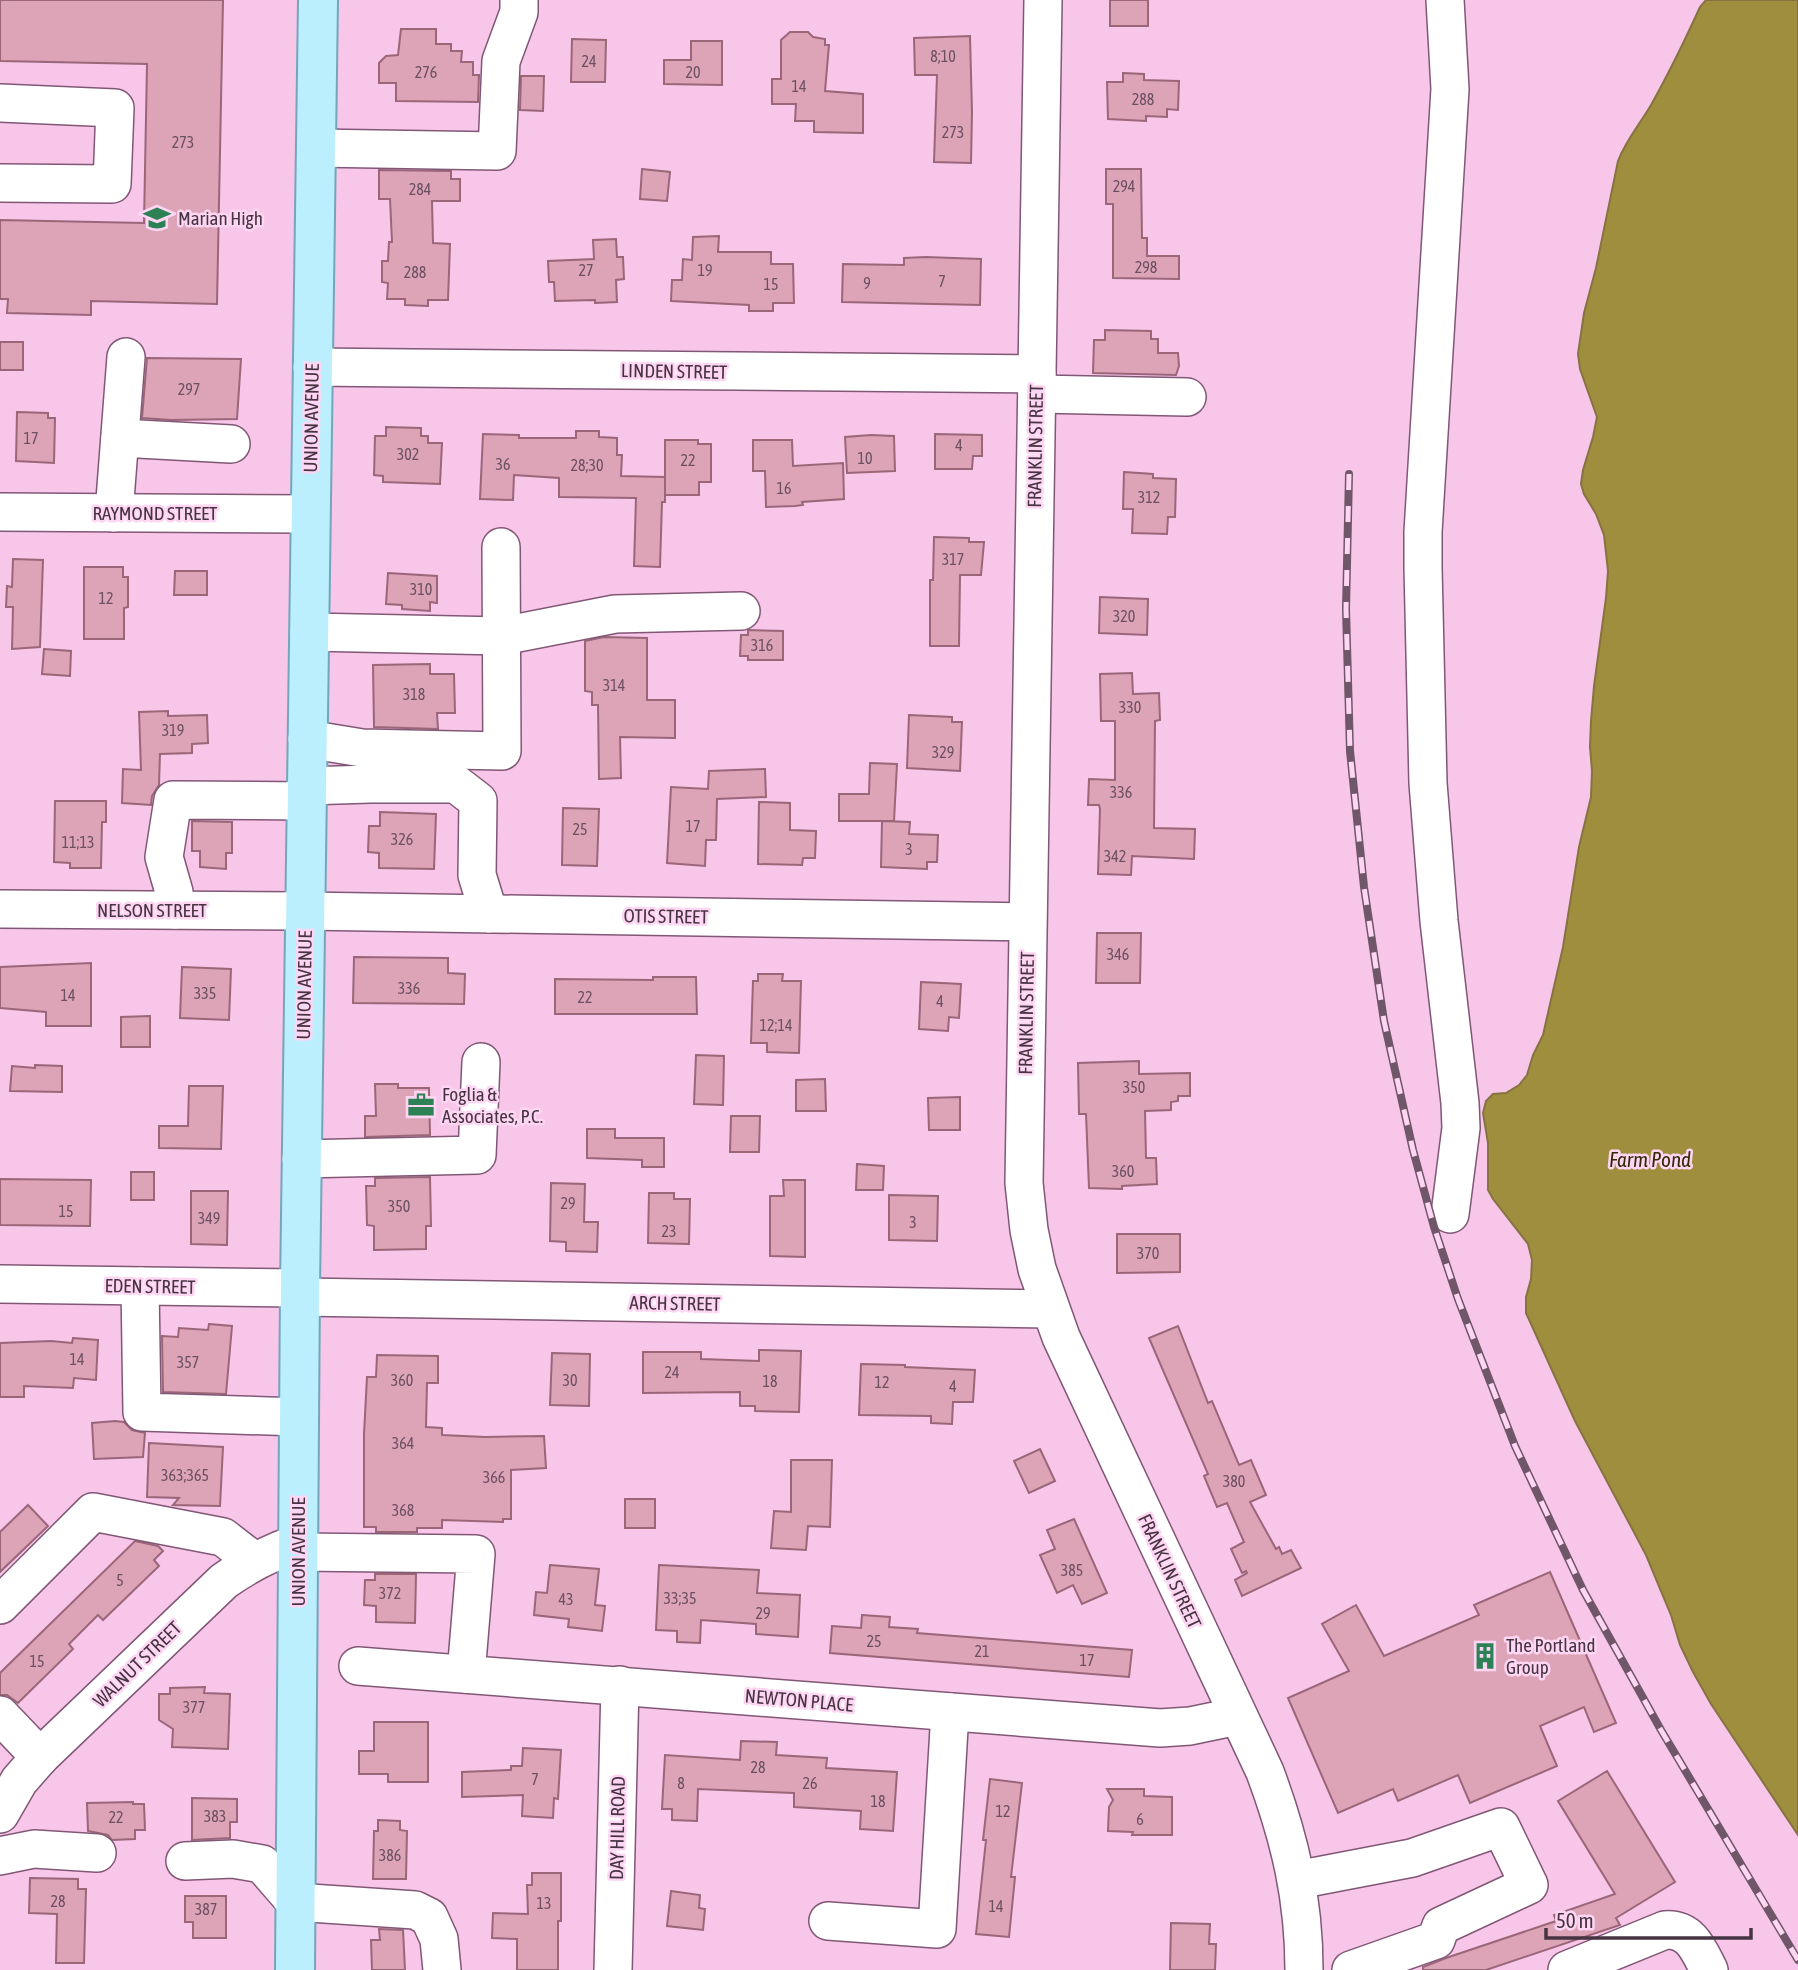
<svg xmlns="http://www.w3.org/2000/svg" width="1798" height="1970" font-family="'Asap Condensed',sans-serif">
<rect width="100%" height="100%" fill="#f7c6e9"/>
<path fill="#a08e3f" stroke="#857340" stroke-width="2" d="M1706 0H1798V1835L1711 1704 1693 1672 1680 1645 1671 1615 1646 1555 1575 1421 1526 1313V1297L1531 1279 1532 1260 1528 1244 1493 1199 1488 1190V1143L1483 1113 1486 1101 1493 1094 1506 1093 1519 1085 1527 1075 1533 1055 1543 1035 1563 947 1579 847 1591 797 1592 771 1590 747 1591 721 1594 686 1606 598 1608 571 1604 535 1596 514 1584 494 1581 484 1583 470 1593 437 1597 417 1580 369 1578 354 1584 313 1596 268 1618 161C1626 140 1640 124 1651 105 1669 73 1685 40 1700 7Z"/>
<g fill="#dda4b8" stroke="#9a6678" stroke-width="2">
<polygon points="0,0 223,0 217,304 91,301 91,315 7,313 8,299 0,299 0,220 144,223 147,64 0,61"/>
<rect x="1110" y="0" width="38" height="26"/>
<polygon points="401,29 436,29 436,44 451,44 451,51 462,51 461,62 473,62 473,75 479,75 478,102 396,101 396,83 379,83 379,63 386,56 398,55"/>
<polygon points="790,32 808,32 813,37 825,39 825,45 829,45 825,91 863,94 863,133 814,132 814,121 795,121 796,104 772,104 772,79 781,79 781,40"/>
<polygon points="970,36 972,112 971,163 934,162 937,75 915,75 914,38"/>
<polygon points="572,39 606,40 605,82 571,82"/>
<polygon points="691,41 722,41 722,85 664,84 664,60 691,60"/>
<polygon points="1123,73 1144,74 1144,80 1179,81 1178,110 1167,109 1167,117 1146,116 1146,121 1108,119 1107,82 1123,82"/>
<polygon points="521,76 544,76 543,111 520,110"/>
<polygon points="642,169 670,172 667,201 640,199"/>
<polygon points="1106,169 1141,169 1142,238 1147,238 1147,256 1179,256 1179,279 1113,278 1113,204 1106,204"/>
<polygon points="379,170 451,171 451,179 460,179 460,201 432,201 433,243 450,244 448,300 428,300 428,306 405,305 405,299 387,299 388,283 382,282 382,261 388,261 389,242 392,242 390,199 379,199"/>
<polygon points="719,236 718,252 771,252 771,264 793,264 794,303 773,303 773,311 749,311 749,305 671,301 672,280 682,280 683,259 692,260 693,237"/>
<polygon points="616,239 617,257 623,257 624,279 616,280 617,302 595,303 595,300 555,301 554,282 549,282 548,261 594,259 593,240"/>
<polygon points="926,257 981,259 980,305 842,302 843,264 904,265 904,258"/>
<polygon points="1105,330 1151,331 1151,339 1158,339 1158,353 1178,353 1179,366 1176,375 1093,373 1094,340 1105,340"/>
<rect x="0" y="342" width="23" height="28"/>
<polygon points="147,358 241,359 237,419 171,420 142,418"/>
<polygon points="17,412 48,413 48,418 55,418 54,463 16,461"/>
<polygon points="386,427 421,428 421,436 428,436 428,443 442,443 440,484 383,482 383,476 374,475 375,436 386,436"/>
<polygon points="576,431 599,431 599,437 617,438 617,455 622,455 621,476 665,477 665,502 662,502 660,567 634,566 636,498 559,497 559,478 514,475 513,500 480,499 483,434 519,435 519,438 576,438"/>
<polygon points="935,434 982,435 982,456 973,456 972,469 935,469"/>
<polygon points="871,435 894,436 895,471 847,473 845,437"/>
<polygon points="665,440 698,440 698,444 711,444 711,482 699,482 699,495 665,495"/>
<polygon points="753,440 792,440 793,466 843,463 844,499 802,502 803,505 795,506 766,507 765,471 753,471"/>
<polygon points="1124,472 1153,474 1153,478 1176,479 1175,517 1168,517 1167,534 1132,533 1133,509 1123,509"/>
<polygon points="934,537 969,538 969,542 984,542 981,575 960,575 959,646 930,646 930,580 933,580"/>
<polygon points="13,559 43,560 40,647 12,649 13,607 6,607 7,586 12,587"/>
<polygon points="84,567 123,567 123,577 128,577 128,607 124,608 124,639 84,639"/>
<polygon points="175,571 207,571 207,595 174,595"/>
<polygon points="388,573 437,576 437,603 430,602 430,611 402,609 402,605 386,604"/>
<polygon points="1100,597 1148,599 1147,635 1099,633"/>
<polygon points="748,630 783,631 783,660 748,660 748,656 740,656 741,635 748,635"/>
<polygon points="604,637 647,638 647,700 675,700 675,738 620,737 621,778 599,779 598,705 592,705 592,692 585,691 585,641"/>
<polygon points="44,649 71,651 70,676 42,674"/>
<polygon points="430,664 430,674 454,674 455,713 437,713 438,729 374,727 373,665"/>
<polygon points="1132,673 1133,694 1159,693 1160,720 1155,721 1154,828 1195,829 1194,859 1132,856 1131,875 1098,874 1100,809 1099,805 1088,805 1089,779 1115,780 1115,721 1101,721 1100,674"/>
<polygon points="168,711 168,716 207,715 208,743 192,744 192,753 160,754 159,785 152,796 151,805 122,803 123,769 141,770 139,712"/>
<polygon points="909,715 952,717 952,722 962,722 960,771 907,768"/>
<polygon points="870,763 897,764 894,821 839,821 839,794 869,794"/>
<polygon points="765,769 766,797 717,799 716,840 706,840 705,866 667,863 671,787 708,789 709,771"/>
<polygon points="55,801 106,801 106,822 102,822 101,868 70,868 70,863 54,862"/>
<polygon points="759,802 790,803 790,830 816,831 815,858 803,858 802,865 758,864"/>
<polygon points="563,808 599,809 597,866 562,865"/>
<polygon points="380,812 436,814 434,869 379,868 379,853 368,852 369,826 380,826"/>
<polygon points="192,821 232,822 232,853 226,853 226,869 200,867 200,851 192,851"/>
<polygon points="882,821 910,822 909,834 938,835 937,862 927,862 927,869 881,867"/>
<polygon points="1097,933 1141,933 1140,983 1096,983"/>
<polygon points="354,957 448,958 448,973 465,974 464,1004 353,1003"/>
<polygon points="91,963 91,1026 46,1026 46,1012 0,1008 0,967"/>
<polygon points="182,967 231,969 229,1020 180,1018"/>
<polygon points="758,974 783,974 782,981 801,981 799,1053 767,1052 767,1043 751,1043 753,981 758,981"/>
<polygon points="653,977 696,977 697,1014 555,1014 555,979 653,980"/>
<polygon points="921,982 961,984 959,1018 949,1017 948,1031 919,1029"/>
<polygon points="150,1016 150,1047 121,1047 121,1017"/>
<polygon points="696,1055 724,1056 723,1105 694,1104"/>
<polygon points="1139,1061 1139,1074 1190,1073 1190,1096 1178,1096 1178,1101 1171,1102 1171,1110 1145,1111 1146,1158 1156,1158 1157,1184 1122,1186 1122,1189 1089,1188 1086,1114 1079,1114 1078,1063"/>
<polygon points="35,1065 62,1066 62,1092 10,1091 12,1066 35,1068"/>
<polygon points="825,1079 826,1111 796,1111 796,1080"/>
<polygon points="375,1084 398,1084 398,1088 429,1088 430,1135 365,1137 365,1116 376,1116"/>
<polygon points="189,1086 223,1086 221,1149 159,1148 159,1126 188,1126"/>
<polygon points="960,1097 960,1130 929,1130 928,1098"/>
<polygon points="731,1116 760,1116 759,1152 730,1152"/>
<polygon points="587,1129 615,1129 615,1138 664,1138 664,1167 642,1167 642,1160 587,1158"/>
<polygon points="857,1164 884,1166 883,1190 856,1190"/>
<rect x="131" y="1172" width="23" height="28"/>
<polygon points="430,1177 431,1226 426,1226 426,1249 374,1250 374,1226 367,1225 366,1186 375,1186 375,1178"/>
<polygon points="0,1179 91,1180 90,1226 0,1225"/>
<polygon points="783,1180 805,1180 805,1257 770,1256 770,1196 784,1196"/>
<polygon points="551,1183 585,1184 584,1222 598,1222 597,1252 566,1251 566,1242 550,1241"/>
<polygon points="191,1191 228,1191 227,1245 191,1244"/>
<polygon points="649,1193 674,1193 674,1199 690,1199 689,1244 648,1243"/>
<polygon points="889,1195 938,1196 937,1241 889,1240"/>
<polygon points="1117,1234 1180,1234 1180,1272 1117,1273"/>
<polygon points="209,1324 232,1326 226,1394 163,1392 162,1336 178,1337 179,1328 208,1330"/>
<polygon points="1178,1326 1208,1403 1212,1401 1239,1465 1251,1460 1266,1495 1250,1502 1276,1549 1279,1547 1282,1554 1291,1550 1301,1568 1242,1596 1235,1580 1247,1573 1246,1571 1242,1573 1231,1549 1244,1542 1227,1503 1217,1507 1204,1476 1208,1474 1149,1338"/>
<polygon points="73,1338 98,1340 96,1380 74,1378 73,1388 24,1386 24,1397 0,1397 0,1343 51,1341 72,1343"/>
<polygon points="759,1350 801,1351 799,1412 755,1411 755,1406 740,1406 740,1392 643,1393 643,1352 701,1352 701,1359 759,1361"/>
<polygon points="552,1353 590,1354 589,1406 550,1405"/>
<polygon points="377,1355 438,1356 438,1383 427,1383 426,1427 442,1428 442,1435 485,1437 544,1436 546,1468 511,1470 511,1519 503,1519 503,1522 442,1520 442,1528 417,1528 417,1532 376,1532 376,1527 364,1527 364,1434 367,1377 376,1377"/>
<polygon points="861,1364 905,1365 905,1367 975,1370 973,1402 953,1402 952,1424 931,1423 931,1416 859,1415"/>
<polygon points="115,1421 124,1422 132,1430 145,1433 143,1457 94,1459 92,1423"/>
<polygon points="149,1443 223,1447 220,1506 173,1505 179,1498 147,1497"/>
<polygon points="1040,1449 1055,1481 1029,1493 1014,1461"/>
<polygon points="791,1460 832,1460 830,1527 808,1526 806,1550 771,1548 774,1511 791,1512"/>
<rect x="625" y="1499" width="30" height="29"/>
<polygon points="28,1505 48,1526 0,1572 0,1532"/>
<polygon points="1074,1519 1107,1593 1082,1604 1073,1585 1057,1593 1040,1555 1055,1549 1047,1530"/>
<polygon points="135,1541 158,1546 163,1551 154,1560 159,1566 103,1620 98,1615 69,1644 73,1649 18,1703 7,1695 0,1695 0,1673"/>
<polygon points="550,1565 599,1569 595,1605 605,1606 602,1631 568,1627 569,1619 534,1615 536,1592 547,1593"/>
<polygon points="659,1565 759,1570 757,1593 800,1595 798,1637 756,1634 756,1624 701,1620 700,1643 677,1642 677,1631 656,1630"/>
<polygon points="1550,1572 1616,1723 1594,1732 1584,1707 1540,1726 1557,1766 1470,1803 1458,1775 1398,1801 1393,1789 1338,1813 1288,1698 1349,1671 1322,1624 1356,1605 1384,1656 1479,1615 1474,1605"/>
<polygon points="375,1574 416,1574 415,1623 376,1622 376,1606 364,1605 365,1580 375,1580"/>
<polygon points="862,1615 890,1617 889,1627 918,1629 917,1633 1132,1650 1129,1677 830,1653 832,1626 861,1628"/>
<polygon points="205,1687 204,1693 230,1694 228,1749 172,1747 173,1729 159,1720 159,1694 170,1694 170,1688"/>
<polygon points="374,1722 428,1722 428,1782 388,1782 388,1774 359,1774 359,1751 374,1751"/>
<polygon points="741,1741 777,1742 776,1755 827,1758 826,1768 897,1772 893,1831 860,1829 861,1811 794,1807 794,1793 698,1789 697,1821 672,1820 672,1809 662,1809 665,1755 740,1760"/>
<polygon points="523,1748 561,1750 558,1799 554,1798 553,1818 522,1816 523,1795 462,1797 462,1772 511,1770 511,1766 522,1766"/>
<polygon points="1607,1771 1675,1882 1616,1918 1620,1925 1486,1970 1423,1970 1423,1967 1446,1958 1556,1921 1554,1915 1615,1894 1558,1801"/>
<polygon points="990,1779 1022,1783 1011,1877 1015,1877 1009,1937 976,1934 986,1840 983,1840"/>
<polygon points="1107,1789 1144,1789 1144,1796 1172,1797 1172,1835 1132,1835 1133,1832 1108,1831 1109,1807 1113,1800"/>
<polygon points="192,1798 237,1799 237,1822 230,1822 230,1838 192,1840"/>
<polygon points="133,1802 133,1804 144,1804 145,1830 135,1830 135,1839 112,1840 108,1835 88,1831 87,1803"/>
<polygon points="378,1820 400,1821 400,1830 407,1831 406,1879 373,1879 374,1831 378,1831"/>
<polygon points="532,1873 561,1873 561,1921 558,1921 558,1970 517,1970 517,1939 492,1938 493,1913 528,1914 527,1885 532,1885"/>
<polygon points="30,1878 78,1879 78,1889 86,1889 84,1963 56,1963 57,1914 29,1913"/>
<polygon points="671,1891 700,1895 699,1908 705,1909 703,1930 667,1926"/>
<polygon points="185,1896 226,1896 226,1938 193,1938 193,1922 185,1922"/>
<polygon points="1171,1923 1210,1924 1209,1944 1216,1944 1215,1970 1170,1970"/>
<polygon points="379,1929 403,1930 405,1970 372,1970 371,1940 380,1940"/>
</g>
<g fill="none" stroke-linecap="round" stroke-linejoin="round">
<defs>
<g id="minor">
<path d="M1043 0 1024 1183 1029 1230 1037 1269 1061 1337 1265 1772C1290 1839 1304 1899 1304 1970"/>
<polyline points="1445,0 1450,89 1423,532 1423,567 1428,783 1439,921 1460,1103 1461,1128 1450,1214"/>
<polyline points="0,103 115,108 112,184 0,183"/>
<polyline points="316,148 497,151 501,61 519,12 519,0"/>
<polyline points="312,367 1037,374"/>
<polyline points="1037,394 1187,397"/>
<polyline points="120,438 231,444"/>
<polyline points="0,512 310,514"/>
<polyline points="114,513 126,357"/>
<polyline points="309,632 502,636 615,614 741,611"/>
<polyline points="307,739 362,748 502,751 501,547"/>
<polyline points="306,786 370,784 456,784 478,801 477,875 489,914"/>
<polyline points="0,909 304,911 1027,922"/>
<polyline points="175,910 174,892 164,857 173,800 306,801"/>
<polyline points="301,1159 477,1155 481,1062"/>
<polyline points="0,1284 300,1288"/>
<polyline points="140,1286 142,1412 299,1417"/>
<polyline points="300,1297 1050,1309"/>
<polyline points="299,1552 476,1554 466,1674"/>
<polyline points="0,1605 93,1512 223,1537 254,1561"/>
<polyline points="358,1666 1160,1728 1190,1726 1238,1716"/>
<polyline points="0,1715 40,1757"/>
<path d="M0 1814 19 1781 40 1757 224 1581C248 1564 271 1552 299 1543"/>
<polyline points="0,1856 34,1849 97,1853"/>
<polyline points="185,1861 233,1859 262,1864 295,1902 415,1910 429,1917 439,1939 442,1970"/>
<polyline points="1297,1880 1412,1858 1501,1827 1529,1885 1441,1926 1436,1940 1351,1970"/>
<polyline points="828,1921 937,1929 950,1712"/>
<polyline points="613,1970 620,1685"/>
<path d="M1567 1970 1665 1930C1691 1928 1699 1951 1709 1970"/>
</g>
<polyline id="major" points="295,1970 300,1288 318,0"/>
</defs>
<use href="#minor" stroke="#815776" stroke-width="40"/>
<use href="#major" stroke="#74a6bb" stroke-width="42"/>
<use href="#minor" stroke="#fff" stroke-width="37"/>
<use href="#major" stroke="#bbeffd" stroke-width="38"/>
<defs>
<polyline id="rail" points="1349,474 1346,609 1350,751 1364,887 1384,1021 1413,1150 1434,1227 1458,1299 1515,1446 1583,1590 1661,1730 1798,1960"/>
</defs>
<use href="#rail" stroke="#705669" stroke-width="8"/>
<use href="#rail" stroke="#fed6f3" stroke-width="5" stroke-dasharray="16" stroke-linecap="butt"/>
</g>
<defs>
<symbol id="school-bare" viewBox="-9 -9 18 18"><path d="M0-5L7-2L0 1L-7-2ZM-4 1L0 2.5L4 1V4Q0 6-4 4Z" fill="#2c8155" stroke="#fed6f3" stroke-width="2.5" paint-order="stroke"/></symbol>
<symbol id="office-bare" viewBox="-9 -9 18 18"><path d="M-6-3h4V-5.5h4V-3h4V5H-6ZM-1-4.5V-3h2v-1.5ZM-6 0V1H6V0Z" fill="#2c8155" stroke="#fed6f3" stroke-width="2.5" paint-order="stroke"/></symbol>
<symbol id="building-bare" viewBox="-9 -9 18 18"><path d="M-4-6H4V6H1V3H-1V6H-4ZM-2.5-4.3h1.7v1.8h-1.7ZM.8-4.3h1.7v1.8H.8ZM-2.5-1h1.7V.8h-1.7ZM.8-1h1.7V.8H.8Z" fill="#2c8155" stroke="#fed6f3" stroke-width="2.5" paint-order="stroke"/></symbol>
</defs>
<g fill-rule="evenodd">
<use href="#school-bare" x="138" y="199" width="38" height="38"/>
<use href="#office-bare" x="402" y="1086" width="38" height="38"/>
<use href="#building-bare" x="1466" y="1637" width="38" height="38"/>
</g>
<g text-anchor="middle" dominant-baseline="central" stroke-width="5" stroke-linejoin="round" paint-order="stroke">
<g font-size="16" fill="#6c5060">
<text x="943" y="56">8;10</text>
<text x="589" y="61">24</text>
<text x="426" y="72">276</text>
<text x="693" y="72">20</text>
<text x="799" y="86">14</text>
<text x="1143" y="99">288</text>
<text x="953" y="132">273</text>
<text x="183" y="142">273</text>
<text x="1124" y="186">294</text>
<text x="420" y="189">284</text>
<text x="1146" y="267">298</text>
<text x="586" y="270">27</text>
<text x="705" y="270">19</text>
<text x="415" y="272">288</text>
<text x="942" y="281">7</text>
<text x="867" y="283">9</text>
<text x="771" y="284">15</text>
<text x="189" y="389">297</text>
<text x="31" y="438">17</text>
<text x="959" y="445">4</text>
<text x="408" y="454">302</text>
<text x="865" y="458">10</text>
<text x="688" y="460">22</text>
<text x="503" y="464">36</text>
<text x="587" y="465">28;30</text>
<text x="784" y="488">16</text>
<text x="1149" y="497">312</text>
<text x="953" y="559">317</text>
<text x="421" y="589">310</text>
<text x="106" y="598">12</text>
<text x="1124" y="616">320</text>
<text x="762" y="645">316</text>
<text x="614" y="685">314</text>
<text x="414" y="694">318</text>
<text x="1130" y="707">330</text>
<text x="173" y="730">319</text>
<text x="943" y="752">329</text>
<text x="1121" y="792">336</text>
<text x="693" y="826">17</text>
<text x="580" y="829">25</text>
<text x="402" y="839">326</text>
<text x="78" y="842">11;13</text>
<text x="909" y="849">3</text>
<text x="1115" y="856">342</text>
<text x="1118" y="954">346</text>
<text x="409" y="988">336</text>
<text x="205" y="993">335</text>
<text x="68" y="995">14</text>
<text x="585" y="997">22</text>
<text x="940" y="1001">4</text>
<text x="776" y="1025">12;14</text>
<text x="1134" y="1087">350</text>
<text x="1123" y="1171">360</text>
<text x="568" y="1203">29</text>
<text x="399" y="1206">350</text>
<text x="66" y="1211">15</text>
<text x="209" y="1218">349</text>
<text x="913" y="1222">3</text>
<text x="669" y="1231">23</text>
<text x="1148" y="1253">370</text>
<text x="77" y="1359">14</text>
<text x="188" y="1362">357</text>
<text x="672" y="1372">24</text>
<text x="402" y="1380">360</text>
<text x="570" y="1380">30</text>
<text x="770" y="1381">18</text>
<text x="882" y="1382">12</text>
<text x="953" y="1386">4</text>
<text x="403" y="1443">364</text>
<text x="185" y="1475">363;365</text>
<text x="494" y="1477">366</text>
<text x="1234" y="1481">380</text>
<text x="403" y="1510">368</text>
<text x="1072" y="1570">385</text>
<text x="120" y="1580">5</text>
<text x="390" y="1593">372</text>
<text x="680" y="1598">33;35</text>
<text x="566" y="1599">43</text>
<text x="763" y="1613">29</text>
<text x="874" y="1641">25</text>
<text x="982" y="1651">21</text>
<text x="1087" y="1660">17</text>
<text x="37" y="1661">15</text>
<text x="194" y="1707">377</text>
<text x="758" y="1767">28</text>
<text x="535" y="1779">7</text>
<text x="681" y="1783">8</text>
<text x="810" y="1783">26</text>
<text x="878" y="1801">18</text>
<text x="1003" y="1811">12</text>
<text x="215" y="1816">383</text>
<text x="116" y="1817">22</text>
<text x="1140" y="1819">6</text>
<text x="390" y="1855">386</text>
<text x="58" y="1901">28</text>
<text x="544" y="1903">13</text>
<text x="996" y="1906">14</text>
<text x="206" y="1909">387</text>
</g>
<g font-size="19" fill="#473442" stroke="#fed6f3" text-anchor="start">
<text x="178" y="218">Marian High</text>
<text x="442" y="1094">Foglia &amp;<tspan x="442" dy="22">Associates, P.C.</tspan></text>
<text x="1506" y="1645">The Portland<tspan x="1506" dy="22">Group</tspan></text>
</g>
<g font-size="19" fill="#473442" stroke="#fed6f3">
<text transform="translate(674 371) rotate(1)">LINDEN STREET</text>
<text transform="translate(311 418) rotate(-89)">UNION AVENUE</text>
<text transform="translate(1035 446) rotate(-89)">FRANKLIN STREET</text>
<text x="155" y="513">RAYMOND STREET</text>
<text x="152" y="910">NELSON STREET</text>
<text transform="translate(666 916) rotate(1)">OTIS STREET</text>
<text transform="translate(304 985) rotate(-89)">UNION AVENUE</text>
<text transform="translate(1026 1013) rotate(-89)">FRANKLIN STREET</text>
<text transform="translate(150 1286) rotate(1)">EDEN STREET</text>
<text transform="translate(675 1303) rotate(1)">ARCH STREET</text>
<text transform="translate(298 1552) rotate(-90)">UNION AVENUE</text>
<text transform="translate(1170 1571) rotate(65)">FRANKLIN STREET</text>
<text transform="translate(137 1664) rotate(-44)">WALNUT STREET</text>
<text transform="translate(799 1700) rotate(5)">NEWTON PLACE</text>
<text transform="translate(617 1828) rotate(-89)">DAY HILL ROAD</text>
</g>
<g font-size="21" font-style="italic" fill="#322a06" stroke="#fed6f3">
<text x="1650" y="1159">Farm Pond</text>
</g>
</g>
<path d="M1546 1928v10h205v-10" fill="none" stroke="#473442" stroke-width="3.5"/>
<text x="1556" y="1928" font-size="21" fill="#473442" stroke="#fed6f3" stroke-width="5" paint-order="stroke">50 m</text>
</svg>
